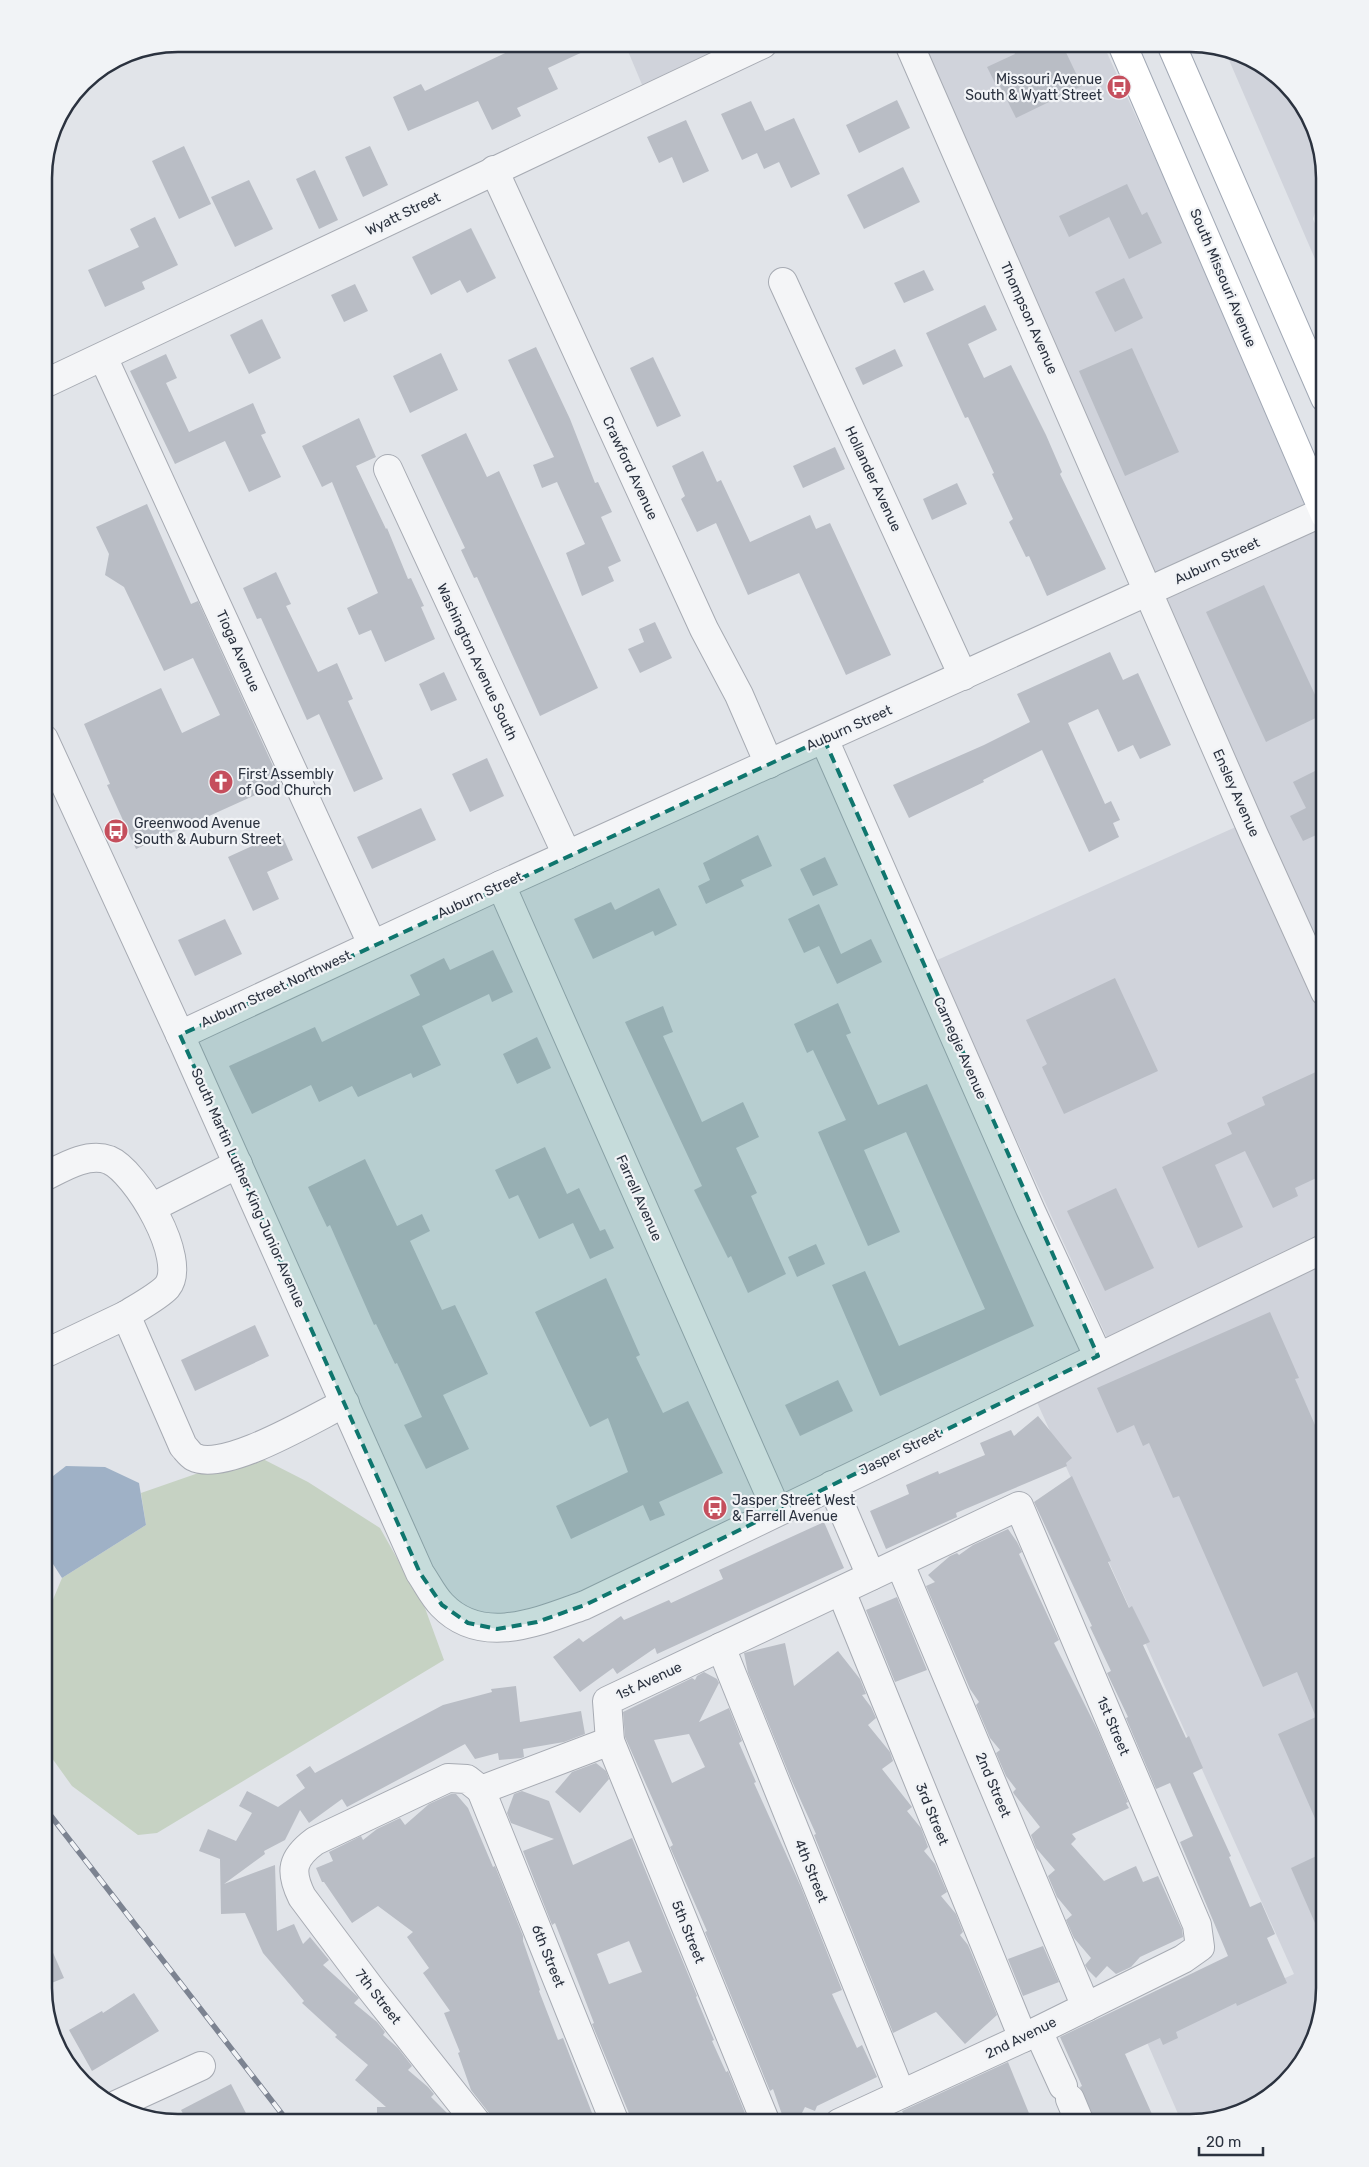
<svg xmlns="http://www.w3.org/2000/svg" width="1369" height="2167" font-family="Rubik,sans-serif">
<rect width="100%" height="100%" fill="#e1e4e9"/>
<g fill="#d0d3db">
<polygon points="625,44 734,44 643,87"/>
<polygon points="921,44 1103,44 1247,360 1309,505 1154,577"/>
<polygon points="1226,53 1265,67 1311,119 1325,179 1325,202 1317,206 1313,219 1325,246 1325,282"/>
<polygon points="1319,528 1325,541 1325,965 1164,599"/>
<polygon points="1238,826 1325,1018 1325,1234 1107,1338 935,961"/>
<polygon points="1325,1261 1325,1988 1303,2063 1250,2109 1182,2123 1146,2040 1294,1974 1036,1400"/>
</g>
<polygon fill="#c6d2c3" points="253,1454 308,1482 380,1528 425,1608 444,1660 157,1833 138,1835 72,1786 44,1747 44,1621 62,1578 146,1525 141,1493"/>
<polygon fill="#9fb1c6" points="66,1466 105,1467 139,1483 146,1525 62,1578 44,1550 44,1483"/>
<g fill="#b9bdc5" fill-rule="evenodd">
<polygon points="524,44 600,44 548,68 558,89 517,108 521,116 492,130 478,101 408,131 393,97 421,84 425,91"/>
<polygon points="1011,44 1062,44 1082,86 1016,118 1000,86 997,87 987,67 1015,54"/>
<polygon points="897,100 910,128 859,153 846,125"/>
<polygon points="751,101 765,131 794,118 820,174 791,188 779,162 764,169 757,153 742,160 721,114"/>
<polygon points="686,120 709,171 683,183 672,157 659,163 647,137"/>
<polygon points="184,146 211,204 179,219 152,161"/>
<polygon points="370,146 388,185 363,197 345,157"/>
<polygon points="903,167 920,202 864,229 847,195"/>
<polygon points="315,170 338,220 319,229 296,179"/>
<polygon points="249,180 273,229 235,247 211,197"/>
<polygon points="1127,184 1142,215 1147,212 1162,243 1129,259 1109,217 1069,237 1059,216"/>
<polygon points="155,217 178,265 142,282 145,289 105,307 88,270 139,247 130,229"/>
<polygon points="471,228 496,278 467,293 460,280 431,295 412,257"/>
<polygon points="924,270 934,290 904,303 894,283"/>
<polygon points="1124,278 1143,318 1115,332 1095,292"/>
<polygon points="355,284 368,311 344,322 331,295"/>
<polygon points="985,305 997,330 968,344 984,378 1011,365 1046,435 1062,472 1060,474 1106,569 1047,596 1029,556 1026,557 1009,522 1013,519 992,474 994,473 968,417 965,418 926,333"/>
<polygon points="262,319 281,358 249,374 230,335"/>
<polygon points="536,347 570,419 595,483 598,482 612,512 601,517 621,561 608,567 614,581 582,596 566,553 585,544 557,482 542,488 533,465 554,457 508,360"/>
<polygon points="1132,348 1179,452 1125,476 1079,371"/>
<polygon points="895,349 903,366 863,385 855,368"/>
<polygon points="441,353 458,390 410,413 393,376"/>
<polygon points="166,354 177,378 166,383 189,432 253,403 266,433 261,435 281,477 249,492 225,441 175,464 130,371"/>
<polygon points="653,357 681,416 657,427 630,368"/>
<polygon points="359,418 376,457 356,466 386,529 387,528 408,579 411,578 424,606 421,607 435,639 385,662 371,630 359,635 347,608 378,593 332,482 322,487 302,446"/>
<polygon points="466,433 487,477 499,471 598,688 540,716 477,577 474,578 461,550 465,548 421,455"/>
<polygon points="835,447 845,469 803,488 793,466"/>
<polygon points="703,451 717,482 721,480 750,542 810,515 816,529 830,523 891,655 846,675 799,573 748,595 716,523 697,532 681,499 685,496 672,466"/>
<polygon points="957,483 967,504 932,520 923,499"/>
<polygon points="147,504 191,604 198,601 283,788 264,796 262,792 136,849 107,785 110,784 84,724 161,688 182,733 220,715 193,658 164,671 124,587 105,575 109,554 96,527"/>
<polygon points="276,572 291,604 286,606 318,672 337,663 353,699 348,701 383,779 354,792 319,714 307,720 261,618 257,619 243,588"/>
<polygon points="1264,585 1324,714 1266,742 1206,612"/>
<polygon points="655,622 672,658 640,673 628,649 644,642 639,629"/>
<polygon points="1110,652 1123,680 1138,673 1171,745 1140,759 1133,745 1118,752 1098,709 1068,723 1105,804 1111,801 1120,820 1113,823 1119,837 1089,852 1042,750 983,780 984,782 909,818 893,785 984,745 1030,722 1017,694"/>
<polygon points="444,672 457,700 431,711 419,684"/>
<polygon points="487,758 504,796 470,812 452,774"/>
<polygon points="1325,766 1325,831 1303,841 1290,816 1306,808 1293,782"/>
<polygon points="421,808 436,840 372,869 357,837"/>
<polygon points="281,833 293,860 267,872 279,899 253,911 228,857"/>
<polygon points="758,835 772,866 741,880 744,886 706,904 698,886 710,880 703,863"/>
<polygon points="825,857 838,885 813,896 800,869"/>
<polygon points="659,888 677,925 655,936 653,931 593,959 574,919 611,902 615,910"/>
<polygon points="819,904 841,954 871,939 882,962 837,984 819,946 804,953 788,919"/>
<polygon points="225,919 242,954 195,976 178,940"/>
<polygon points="493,950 513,992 492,1002 489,994 422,1026 441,1065 413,1078 411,1073 358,1097 352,1086 319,1102 311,1085 252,1114 229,1066 315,1027 322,1042 420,995 410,975 444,958 450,970"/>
<polygon points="1115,978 1158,1071 1064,1114 1042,1067 1047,1064 1026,1020"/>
<polygon points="838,1003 851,1033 846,1035 878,1105 927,1084 1034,1326 880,1396 832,1285 865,1271 899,1346 985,1309 906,1132 864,1150 900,1232 868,1246 818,1132 846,1120 813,1050 807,1053 794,1024"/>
<polygon points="663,1006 673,1032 663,1036 702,1122 743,1102 759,1137 736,1148 757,1193 751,1196 786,1274 748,1293 731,1256 728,1258 694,1190 702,1186 625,1022"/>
<polygon points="537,1037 551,1068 517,1084 503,1054"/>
<polygon points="1318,1071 1325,1087 1325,1174 1295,1188 1298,1196 1273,1208 1245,1151 1215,1165 1243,1227 1198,1248 1162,1167 1232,1134 1227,1123 1265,1105 1262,1097"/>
<polygon points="545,1147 567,1194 579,1188 600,1231 605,1229 614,1248 590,1259 573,1223 539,1239 518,1195 509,1199 495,1170"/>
<polygon points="365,1159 397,1226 422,1214 430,1231 410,1241 442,1310 455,1305 488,1374 443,1395 469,1449 426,1469 404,1425 422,1417 397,1363 395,1364 376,1324 374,1325 330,1225 327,1227 308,1187"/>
<polygon points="1116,1188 1154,1268 1105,1291 1067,1211"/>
<polygon points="816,1244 825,1264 797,1277 788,1257"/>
<polygon points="606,1278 640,1355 636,1357 663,1413 688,1401 723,1473 659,1502 665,1515 650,1521 643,1505 571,1539 556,1506 628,1472 608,1418 590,1427 535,1312"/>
<polygon points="1270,1312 1299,1378 1295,1379 1325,1448 1325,1841 1278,1734 1316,1717 1297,1672 1263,1687 1179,1496 1173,1498 1149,1443 1143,1446 1134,1425 1117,1433 1097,1388"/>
<polygon points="255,1325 269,1356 195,1391 181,1360"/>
<polygon points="838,1380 853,1411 800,1436 785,1405"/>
<polygon points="1038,1416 1072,1458 1066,1463 1067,1466 956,1513 957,1517 886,1549 870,1511 909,1494 906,1485 938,1471 939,1474 985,1455 980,1443 1011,1430 1014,1436"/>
<polygon points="1072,1476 1111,1561 1108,1562 1129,1608 1132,1606 1150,1642 1143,1645 1186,1738 1189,1736 1203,1768 1193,1773 1231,1856 1229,1857 1250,1907 1261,1902 1275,1934 1267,1938 1287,1983 1237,2006 1236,2003 1176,2032 1178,2038 1163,2045 1160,2038 1125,2054 1156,2123 1095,2123 1080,2087 1082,2086 1060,2037 1228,1956 1180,1842 1193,1836 1170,1783 1156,1789 1126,1718 1128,1717 1107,1673 1111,1671 1090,1627 1092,1626 1034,1502"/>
<polygon points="824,1522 844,1568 657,1654 655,1648 617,1674 613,1668 580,1692 553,1657 579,1638 583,1642 621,1616 624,1620 669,1600 671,1603 723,1579 719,1570"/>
<polygon points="1008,1529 1017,1542 1022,1552 1019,1554 1059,1640 1054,1643 1098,1731 1128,1802 1126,1803 1129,1808 1072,1834 1076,1839 1071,1844 1104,1881 1136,1866 1143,1882 1158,1876 1182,1929 1183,1937 1140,1957 1131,1967 1116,1974 1107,1966 1096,1978 1088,1970 1085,1965 1091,1958 1074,1938 1066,1920 1072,1915 1057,1897 1048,1876 1055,1870 1036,1848 1031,1835 1040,1827 1014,1794 1013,1792 1016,1789 1006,1776 996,1753 1000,1750 990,1738 976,1705 979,1702 970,1689 926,1586 935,1582 928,1575 950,1556 957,1553 959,1555 973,1545"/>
<polygon points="897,1597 927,1670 895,1682 866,1610"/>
<polygon points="785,1643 794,1686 838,1651 860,1679 866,1694 862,1695 871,1707 876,1718 868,1725 890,1752 893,1761 882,1769 912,1807 907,1811 921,1828 928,1847 924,1851 935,1864 947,1892 941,1896 956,1914 963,1932 960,1935 968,1945 997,2015 965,2044 936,2012 893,2033 892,2030 814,1835 816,1834 791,1779 748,1673 744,1653"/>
<path d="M704 1672 717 1679 719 1683 699 1722 729 1708 742 1741 739 1743 756 1782 754 1783 801 1887 842 1990 832 1994 857 2048 862 2045 877 2077 817 2106 815 2111 805 2107 797 2123H785L773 2089 770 2091 705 1932 707 1931 670 1847 673 1845 625 1737 623 1712 692 1678 695 1680 697 1676ZM689 1734 705 1767 672 1783 654 1740Z"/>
<polygon points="516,1686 520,1722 581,1711 585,1734 564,1742 523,1749 524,1757 521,1758 499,1760 498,1753 475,1759 465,1744 347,1807 342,1799 309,1823 300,1810 285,1840 264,1851 265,1854 224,1884 275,1865 277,1931 294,1924 303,1944 310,1937 329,1960 323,1965 357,1996 359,1998 354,2003 377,2022 385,2032 383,2035 398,2048 412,2066 408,2070 428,2087 434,2094 431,2097 457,2123 377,2123 377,2107 386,2107 355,2080 368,2065 335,2037 337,2035 302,2003 304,2001 263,1953 245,1913 221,1914 220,1859 199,1851 208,1829 236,1841 252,1813 239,1806 247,1791 278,1807 305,1788 296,1775 310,1766 315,1773 443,1705 492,1692 491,1689"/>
<polygon points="596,1763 606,1771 609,1779 580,1813 555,1792 572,1772"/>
<path d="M522 1791 549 1801 573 1865 632 1838 697 1996 696 1997 714 2040 712 2041 726 2072 728 2071 749 2123H692L690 2118 678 2123H633L592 2024 594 2023 577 1979 555 1923 552 1925 523 1851 554 1839 511 1823 507 1813 514 1794ZM629 1941 642 1972 609 1984 597 1954Z"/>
<polygon points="451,1794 456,1794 468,1808 493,1867 495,1866 523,1936 523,1941 540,1990 539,1991 558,2040 563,2038 592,2113 563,2123 492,2123 489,2113 471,2090 458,2053 460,2052 444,2013 450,2011 423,1973 429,1968 407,1937 413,1932 378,1906 352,1923 324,1882 322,1882 316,1868 333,1861 329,1852 361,1836 363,1840 377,1829 400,1818 405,1825 429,1804"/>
<polygon points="1325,1852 1325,1946 1291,1868"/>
<polygon points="44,1932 64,1978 44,1986"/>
<polygon points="1043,1946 1059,1982 1023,1996 1008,1959"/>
<polygon points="134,1993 159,2031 92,2071 69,2030 102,2011 103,2013"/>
<polygon points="1008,2062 1033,2123 908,2123 902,2111"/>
<polygon points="231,2084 251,2123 188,2123 181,2110"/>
</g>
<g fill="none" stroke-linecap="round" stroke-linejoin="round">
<defs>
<g id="minor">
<polyline points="909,44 1254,835 1325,992"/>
<polyline points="494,170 704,629 739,695 769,764"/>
<polyline points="783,282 963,676"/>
<polyline points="103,357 372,944"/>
<polyline points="44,384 763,44"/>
<polyline points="388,469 567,855"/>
<path d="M44 739 180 1035 420 1573C427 1583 433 1596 442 1605 482 1647 540 1621 585 1605L1325 1248"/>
<polyline points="824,739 1031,1211 1098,1356"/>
<polyline points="501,885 777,1511"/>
<polyline points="180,1035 501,885 1325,511"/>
<path d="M44 1177C62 1168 87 1152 109 1160 136 1171 189 1260 167 1287 159 1296 137 1308 126 1315"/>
<polyline points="153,1207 238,1164"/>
<path d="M44 1354 126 1315 183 1446C186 1449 190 1455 194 1457 224 1473 314 1418 345 1403"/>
<polyline points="832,1485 871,1576"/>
<polyline points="900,1564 1086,2007"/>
<polyline points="841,1591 1023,2038"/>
<polyline points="721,1647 901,2094"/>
<polyline points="481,1790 615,2123"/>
<polyline points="1038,2031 1063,2086"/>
<polyline points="1070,2099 1080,2123"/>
<polyline points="116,2105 201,2066"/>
<path d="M477 2123 371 1989 302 1897C289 1871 292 1858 315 1841L448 1778 467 1779 481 1790 610 1741"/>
<polyline points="766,2123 610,1741 607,1701 1019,1506 1197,1925 1200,1947 1183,1959 1023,2038 839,2123"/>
</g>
<g id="major">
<polyline points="1122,44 1325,515"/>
<polyline points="1171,44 1325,398"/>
</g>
</defs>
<use href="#minor" stroke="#a7abb3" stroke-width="30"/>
<use href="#major" stroke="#a1a8b4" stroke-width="30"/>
<use href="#minor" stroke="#f4f5f7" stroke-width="28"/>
<use href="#major" stroke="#fff" stroke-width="28"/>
<defs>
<polyline id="rail" points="44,1807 289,2123"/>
</defs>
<use href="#rail" stroke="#7c8391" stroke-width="5.5"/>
<use href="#rail" stroke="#f1f3f6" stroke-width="4" stroke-dasharray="11" stroke-linecap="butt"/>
</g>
<path fill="#0f766e" fill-opacity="0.2" stroke="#0f766e" stroke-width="4" stroke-dasharray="10 6" stroke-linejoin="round" d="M824 739 1098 1356 585 1605 537 1622 497 1629 468 1623 442 1605 420 1573 180 1035Z"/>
<defs>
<symbol id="bus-disc" viewBox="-11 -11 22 22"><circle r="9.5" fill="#c54f5d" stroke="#f1f3f6"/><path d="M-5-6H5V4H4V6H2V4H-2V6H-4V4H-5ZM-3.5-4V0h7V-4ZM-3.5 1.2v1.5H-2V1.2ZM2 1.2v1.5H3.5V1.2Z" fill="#fff"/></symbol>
<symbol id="church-disc" viewBox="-11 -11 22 22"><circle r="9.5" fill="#c54f5d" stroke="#f1f3f6"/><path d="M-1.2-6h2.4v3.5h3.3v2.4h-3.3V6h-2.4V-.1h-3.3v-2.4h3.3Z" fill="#fff"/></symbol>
</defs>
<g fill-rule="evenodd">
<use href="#bus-disc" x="1105" y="73" width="28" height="28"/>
<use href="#church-disc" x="207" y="768" width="28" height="28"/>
<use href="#bus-disc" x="102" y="817" width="28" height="28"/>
<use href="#bus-disc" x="701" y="1494" width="28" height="28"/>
</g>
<g text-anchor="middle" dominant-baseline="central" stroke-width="4.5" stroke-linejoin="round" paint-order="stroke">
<g font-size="14" fill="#2b323f" stroke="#f1f3f6" text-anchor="start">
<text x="1102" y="79" text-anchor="end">Missouri Avenue<tspan x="1102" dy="16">South &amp; Wyatt Street</tspan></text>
<text x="238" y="774">First Assembly<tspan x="238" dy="16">of God Church</tspan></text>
<text x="134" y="823">Greenwood Avenue<tspan x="134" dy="16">South &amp; Auburn Street</tspan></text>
<text x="732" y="1500">Jasper Street West<tspan x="732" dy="16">&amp; Farrell Avenue</tspan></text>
</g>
<g font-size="14" fill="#2b323f" stroke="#f1f3f6">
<text transform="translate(403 214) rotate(-26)">Wyatt Street</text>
<text transform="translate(1223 278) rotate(67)">South Missouri Avenue</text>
<text transform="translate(1029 318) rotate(66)">Thompson Avenue</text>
<text transform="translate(630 468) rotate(65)">Crawford Avenue</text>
<text transform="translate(873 479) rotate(65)">Hollander Avenue</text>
<text transform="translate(1217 561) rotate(-25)">Auburn Street</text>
<text transform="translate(238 651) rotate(66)">Tioga Avenue</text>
<text transform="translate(477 662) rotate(65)">Washington Avenue South</text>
<text transform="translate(849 728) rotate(-24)">Auburn Street</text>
<text transform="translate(1236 793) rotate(66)">Ensley Avenue</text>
<text transform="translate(480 895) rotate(-25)">Auburn Street</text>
<text transform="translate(276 989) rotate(-25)">Auburn Street Northwest</text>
<text transform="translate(960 1048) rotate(66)">Carnegie Avenue</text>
<text transform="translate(248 1188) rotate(66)">South Martin Luther King Junior Avenue</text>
<text transform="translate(639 1198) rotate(66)">Farrell Avenue</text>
<text transform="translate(900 1452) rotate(-26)">Jasper Street</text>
<text transform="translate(649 1681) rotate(-25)">1st Avenue</text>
<text transform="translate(1113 1726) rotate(67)">1st Street</text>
<text transform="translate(993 1785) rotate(67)">2nd Street</text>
<text transform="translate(932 1814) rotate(68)">3rd Street</text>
<text transform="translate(811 1871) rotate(68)">4th Street</text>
<text transform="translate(688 1932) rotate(68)">5th Street</text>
<text transform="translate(548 1956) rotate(68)">6th Street</text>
<text transform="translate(378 1997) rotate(52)">7th Street</text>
<text transform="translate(1021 2038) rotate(-26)">2nd Avenue</text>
</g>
</g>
<path d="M0 0H1369V2167H0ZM178 52H1190A126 126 0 0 1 1316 178V1988A126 126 0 0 1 1190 2114H178A126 126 0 0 1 52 1988V178A126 126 0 0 1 178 52Z" fill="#f1f3f6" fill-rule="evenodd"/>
<path fill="none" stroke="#2b323f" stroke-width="2.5" d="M178 52H1190A126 126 0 0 1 1316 178V1988A126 126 0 0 1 1190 2114H178A126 126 0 0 1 52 1988V178A126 126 0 0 1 178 52Z"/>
<path d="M1199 2147v8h64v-8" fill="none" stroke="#2b323f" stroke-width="2.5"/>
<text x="1206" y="2147" font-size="15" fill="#2b323f" stroke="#f1f3f6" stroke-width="4" paint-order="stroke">20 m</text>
</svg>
